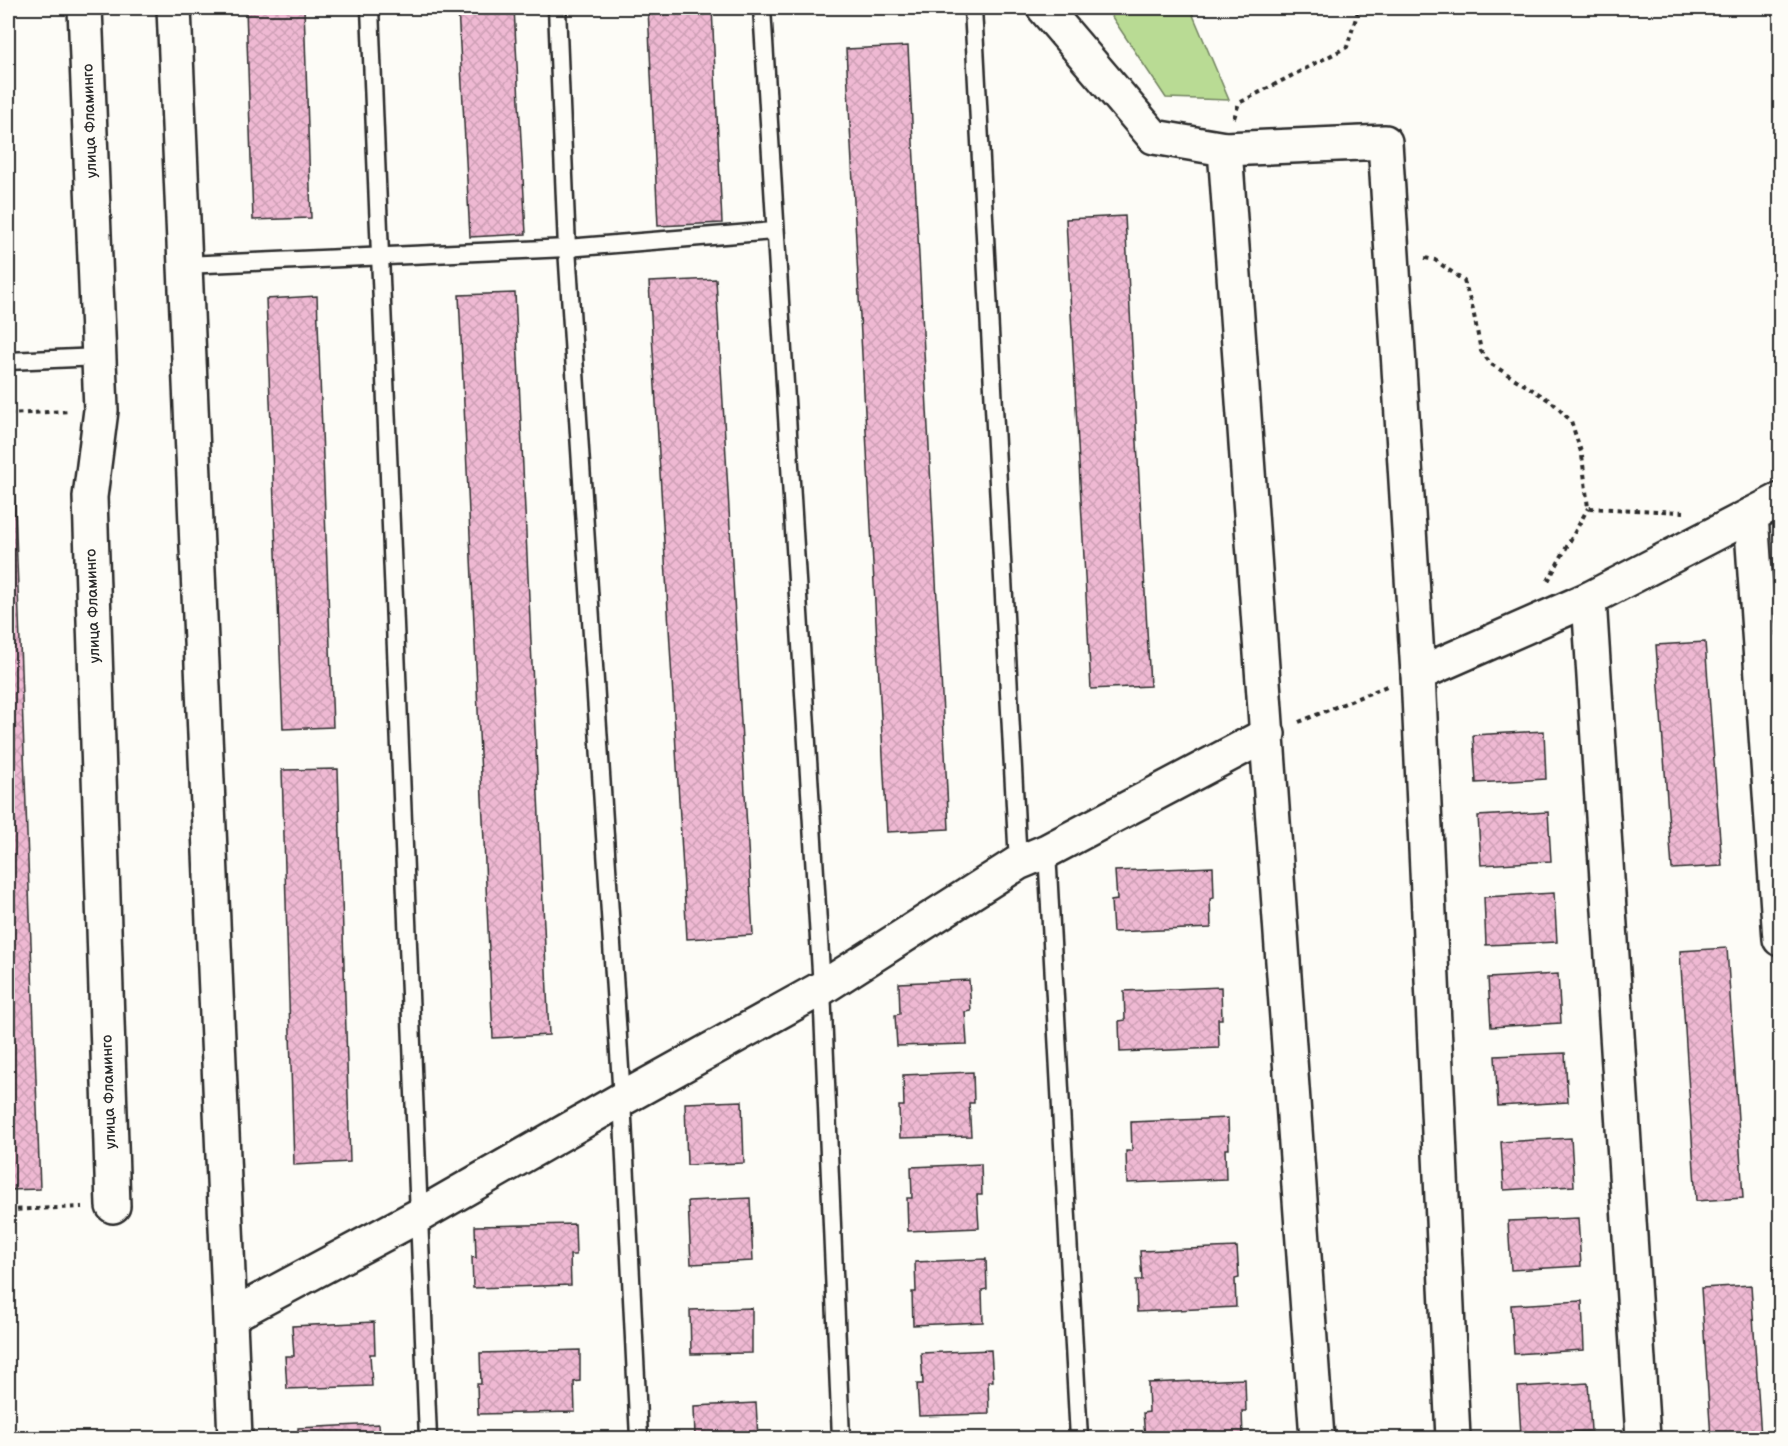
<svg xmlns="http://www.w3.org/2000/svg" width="1788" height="1446" font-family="'Balsamiq Sans',sans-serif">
<defs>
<pattern id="building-cross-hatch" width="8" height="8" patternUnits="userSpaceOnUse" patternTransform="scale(1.5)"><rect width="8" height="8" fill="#efb9d3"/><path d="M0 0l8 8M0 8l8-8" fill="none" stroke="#cd9fb5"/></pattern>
</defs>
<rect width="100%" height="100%" fill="#fdfcf7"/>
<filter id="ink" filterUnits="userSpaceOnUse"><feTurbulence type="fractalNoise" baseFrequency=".0167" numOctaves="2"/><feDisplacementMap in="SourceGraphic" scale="12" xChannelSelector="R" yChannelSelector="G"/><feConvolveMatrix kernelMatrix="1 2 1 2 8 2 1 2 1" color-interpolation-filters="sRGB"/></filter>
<g filter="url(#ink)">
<polygon fill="#b9db94" stroke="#728360" stroke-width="1.5" points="1106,8 1190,8 1229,100 1166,98"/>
<g fill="url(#building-cross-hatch)" stroke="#2b2b2b" stroke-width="1.5">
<polygon points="246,8 304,8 311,218 253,220"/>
<polygon points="458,8 514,8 526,234 470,237"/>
<polygon points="648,8 712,8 722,223 658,226"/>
<polygon points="908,46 949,829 887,832 846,49"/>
<polygon points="1125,216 1150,686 1091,689 1066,219"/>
<polygon points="716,279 753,935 687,939 649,282"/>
<polygon points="515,293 549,1035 493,1038 459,295"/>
<polygon points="317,296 333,727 283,729 266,299"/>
<polygon points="8,452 13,452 40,1189 8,1190"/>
<polygon points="1705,642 1722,866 1672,869 1656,645"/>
<polygon points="1544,731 1546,779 1476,783 1473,735"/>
<polygon points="338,769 350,1162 294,1165 282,770"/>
<polygon points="1548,812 1551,861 1481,865 1478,816"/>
<polygon points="1213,867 1214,898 1210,899 1211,928 1113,932 1111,901 1117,900 1115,871"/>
<polygon points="1554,893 1557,942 1486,945 1484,897"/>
<polygon points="1727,948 1743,1198 1696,1201 1680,951"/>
<polygon points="1558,974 1561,1023 1491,1027 1488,978"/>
<polygon points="969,980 971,1011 965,1012 967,1044 897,1046 895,1015 900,1014 899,983"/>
<polygon points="1221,987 1222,1019 1218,1019 1219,1048 1120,1052 1119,1021 1125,1020 1124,991"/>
<polygon points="1565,1053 1568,1102 1498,1106 1495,1056"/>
<polygon points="973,1072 974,1103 969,1103 971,1136 900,1138 899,1106 904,1106 903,1075"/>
<polygon points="742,1101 744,1163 687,1165 685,1103"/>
<polygon points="1228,1118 1229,1149 1225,1149 1226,1179 1127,1183 1126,1151 1132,1151 1131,1122"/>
<polygon points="1571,1138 1574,1186 1504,1190 1501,1142"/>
<polygon points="981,1164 982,1195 977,1195 979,1228 908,1231 907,1198 912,1198 911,1167"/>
<polygon points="750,1198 753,1261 691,1264 688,1201"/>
<polygon points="1578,1218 1581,1266 1511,1270 1508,1221"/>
<polygon points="575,1224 576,1255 570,1255 571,1285 473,1288 472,1257 476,1258 475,1226"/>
<polygon points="1237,1247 1239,1278 1235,1279 1236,1307 1137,1312 1136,1280 1142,1280 1140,1251"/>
<polygon points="986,1259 987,1289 982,1290 983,1322 913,1325 912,1292 916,1292 915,1262"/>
<polygon points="1751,1285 1761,1438 1711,1438 1701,1288"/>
<polygon points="1582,1301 1584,1350 1514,1354 1511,1305"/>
<polygon points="752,1308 752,1353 691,1354 690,1310"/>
<polygon points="374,1322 375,1354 370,1354 372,1386 287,1389 285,1356 294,1356 292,1326"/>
<polygon points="580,1350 580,1381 574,1382 575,1412 478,1414 477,1384 481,1384 480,1353"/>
<polygon points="991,1350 993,1381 988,1381 989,1414 919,1416 917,1384 923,1384 921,1353"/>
<polygon points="1245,1379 1246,1411 1242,1411 1243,1438 1145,1438 1143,1413 1149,1412 1148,1383"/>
<polygon points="1588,1383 1591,1431 1521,1435 1518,1387"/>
<polygon points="756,1403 758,1438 695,1438 694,1406"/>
<polygon points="379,1424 380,1438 298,1438 298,1428"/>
</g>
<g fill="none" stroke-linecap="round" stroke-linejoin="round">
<defs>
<g id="service">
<polyline points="370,8 428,1438"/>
<polyline points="557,8 567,248 622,1099 639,1438"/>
<polyline points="762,8 822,988 841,1438"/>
<polyline points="973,8 1018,863"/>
<polyline points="184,265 567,248 774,231"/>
<polyline points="8,361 99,357"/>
<polyline points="1047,851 1079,1438"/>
</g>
<g id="minor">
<polyline points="85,8 101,410 90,497 113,1206"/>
<polyline points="174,8 235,1438"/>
<polyline points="1044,8 1154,137 1225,149 1385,142 1418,674 1453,1438"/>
<polyline points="1225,149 1317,1438"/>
<polyline points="1751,515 1780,939"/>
<polyline points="1589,599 1643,1438"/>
<polyline points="1418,674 1589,599 1780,500"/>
<polyline points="231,1316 418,1216 622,1099 822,988 1018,863 1047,851 1268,734"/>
</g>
</defs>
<use href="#service" stroke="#2b2b2b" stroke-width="21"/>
<use href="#minor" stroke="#2b2b2b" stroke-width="38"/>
<g stroke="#2b2b2b" stroke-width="4" stroke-dasharray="4.5 4.5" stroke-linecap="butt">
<polyline points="1234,118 1239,103 1347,47 1359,8"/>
<polyline points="1425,258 1435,260 1464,281 1473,310 1481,351 1491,364 1552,402 1571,421 1582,455 1588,508 1684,512"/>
<polyline points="8,414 70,411"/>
<polyline points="1548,581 1588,508"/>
<polyline points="1299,722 1387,686"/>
<polyline points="8,1210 82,1207"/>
</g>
<use href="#service" stroke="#fdfcf7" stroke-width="16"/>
<use href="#minor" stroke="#fdfcf7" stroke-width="33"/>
</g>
</g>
<g text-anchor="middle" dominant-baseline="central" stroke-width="4.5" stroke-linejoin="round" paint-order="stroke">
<g font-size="15" fill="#2b2b2b" stroke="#fdfcf7">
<text transform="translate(90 121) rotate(-92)">улица Фламинго</text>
<text transform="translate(93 606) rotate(-92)">улица Фламинго</text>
<text transform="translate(109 1092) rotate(-92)">улица Фламинго</text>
</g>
</g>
<rect width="1788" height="1446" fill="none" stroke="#fdfcf7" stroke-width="30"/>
<rect x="15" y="15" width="1758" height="1416" fill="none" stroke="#2b2b2b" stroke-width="2" filter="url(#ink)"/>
</svg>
